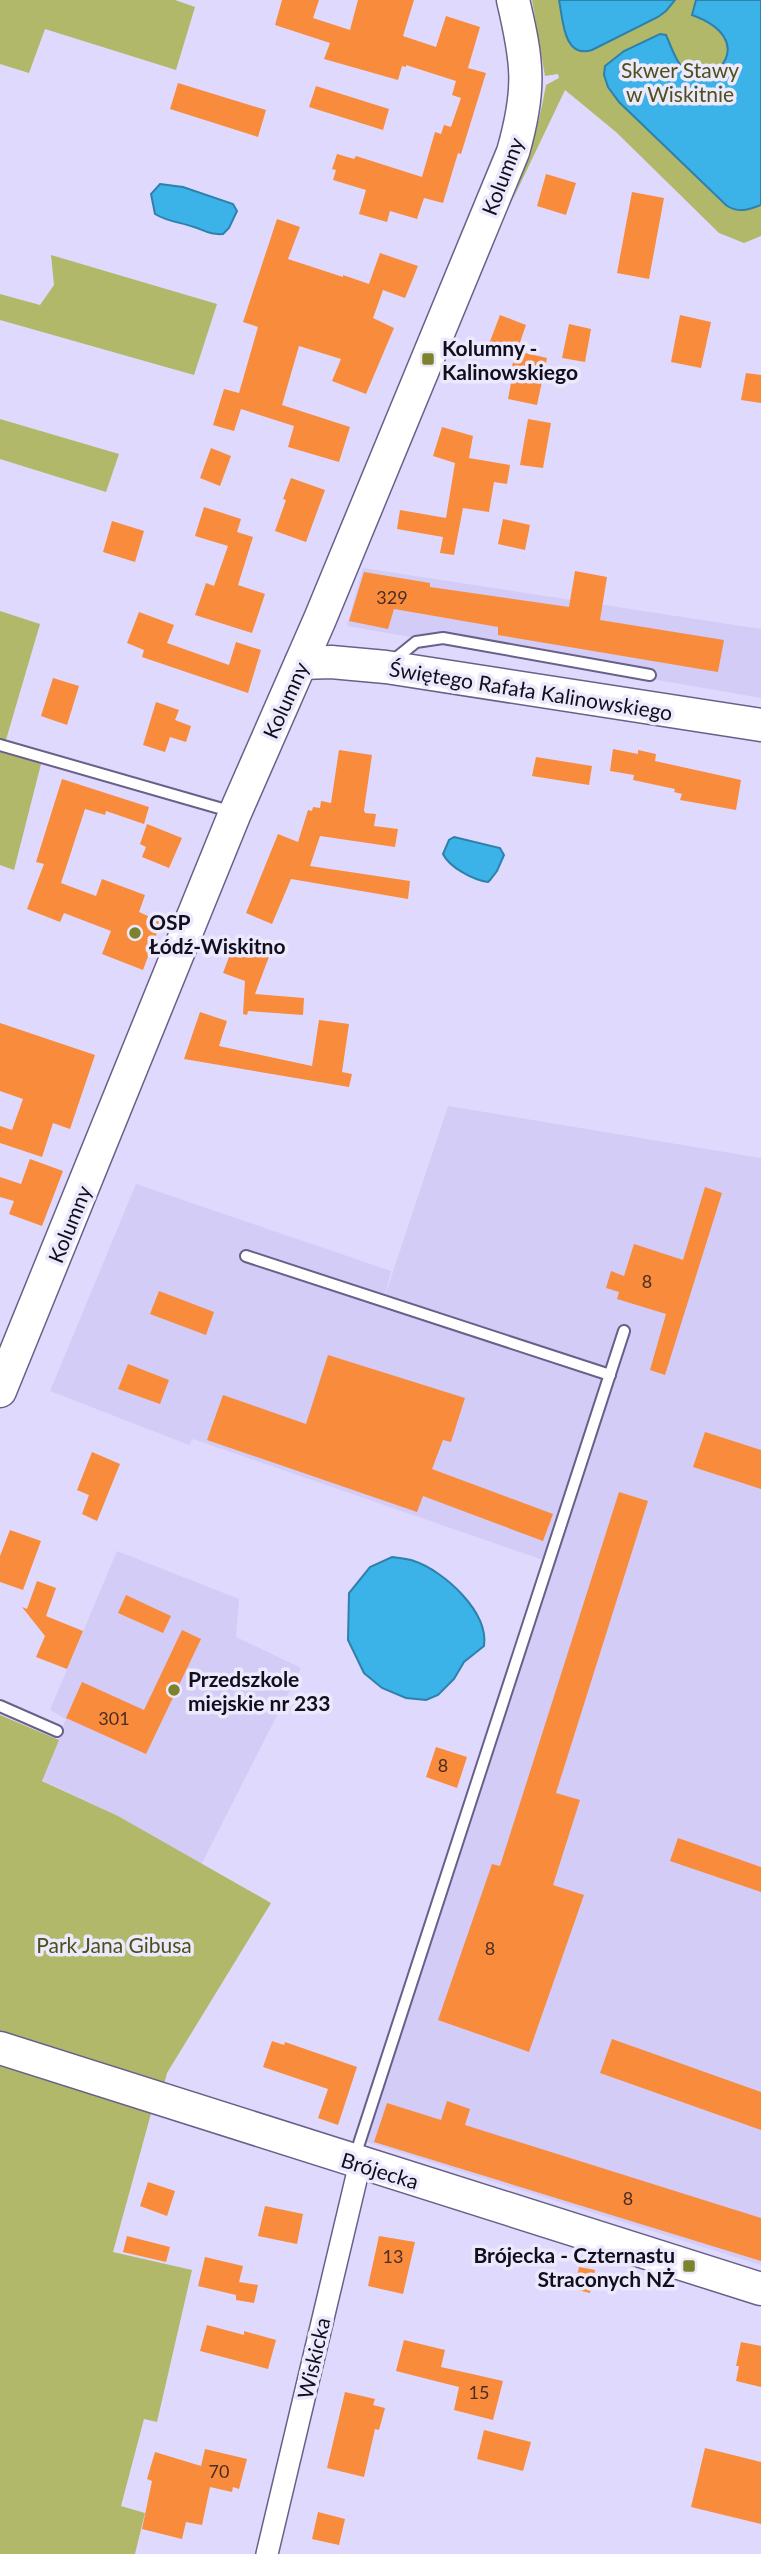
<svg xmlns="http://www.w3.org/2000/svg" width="761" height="2554" font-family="Lato,sans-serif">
<rect width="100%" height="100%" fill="#dfd9fe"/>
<g fill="#d3ccf6">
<polygon points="363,568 761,629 761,698 347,626"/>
<polygon points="448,1106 761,1158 761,2265 367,2142 543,1560 193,1439 189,1445 50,1391 136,1184 391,1271 384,1299"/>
<polygon points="117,1551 239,1599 236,1637 301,1668 201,1865 118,1816 42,1780 66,1719 50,1710"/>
</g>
<g fill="#b2b869">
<polygon points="0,0 175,0 195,7 176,70 45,29 29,73 0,64"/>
<path d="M532 0H761V236L744 243 719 233 616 132 565 90 513 199C528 161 539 125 546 85L559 78 558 74 545 76Z"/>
<polygon points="51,255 217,304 194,375 0,320 0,294 40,305 54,285"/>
<polygon points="0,419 119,454 106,492 0,459"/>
<polygon points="0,611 40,624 3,750 41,764 14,870 0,865"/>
<polygon points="0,1715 59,1740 42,1781 118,1816 271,1903 167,2073 162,2092 0,2040"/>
<polygon points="0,2064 152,2110 113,2252 192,2270 157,2422 144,2419 121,2506 145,2513 135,2554 0,2554"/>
</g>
<g fill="#3bb2e8" stroke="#2e81ab" stroke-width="2">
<path d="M559 0H675L666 11 658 17 592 50C563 59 563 19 559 0Z"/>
<path d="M696 0H761V205C748 210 739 213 727 206L619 102 608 87 604 75 605 66 624 51 660 34 666 35C672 48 676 64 688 72 713 90 761 40 692 15Z"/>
<path d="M160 184 183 187 233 204 237 211 229 228 223 234C210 235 206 231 194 227 180 222 168 222 155 214L151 194Z"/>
<path d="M454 837 500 848 504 855 497 871 490 880 488 882C473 880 449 867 443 854L449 840Z"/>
<path d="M392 1557C399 1558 407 1558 414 1561 444 1571 489 1612 484 1646L464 1662 454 1679 438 1695 426 1700 406 1698 382 1688 364 1673 348 1640 349 1593 370 1567Z"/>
</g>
<g fill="#f98b3d">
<polygon points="282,0 319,0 313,18 350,30 358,0 414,0 403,36 436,47 446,16 480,27 468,68 486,73 461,154 458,153 443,203 424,198 417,219 390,211 387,222 359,214 366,190 333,180 336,170 332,169 337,154 354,159 356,156 422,177 435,132 441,134 444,125 451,127 461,98 452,95 456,81 406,65 406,67 402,66 398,80 324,59 330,43 275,25"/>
<polygon points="178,83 266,110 258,137 170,109"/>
<polygon points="316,86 389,109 383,130 309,107"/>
<polygon points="546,174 576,183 566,215 537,206"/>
<polygon points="632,192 664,198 649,279 617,273"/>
<polygon points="277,219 300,227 288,259 343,277 343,275 369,284 380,253 418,266 405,298 383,290 373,318 394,328 366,394 332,381 341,359 299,346 282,405 350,427 339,462 288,447 294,426 241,409 234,431 213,425 224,389 239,393 258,327 243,322"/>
<polygon points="500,315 526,325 517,351 547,358 537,405 508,399 514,367 512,366 516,354 489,344"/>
<polygon points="680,315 711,322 701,368 671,362"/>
<polygon points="569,324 591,329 585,362 562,358"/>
<polygon points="746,373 761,375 761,403 741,400"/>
<polygon points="528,419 551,423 543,468 520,465"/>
<polygon points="442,427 473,436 469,458 510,465 507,484 494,482 489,512 463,508 454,555 440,553 443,537 397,529 400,510 446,518 455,463 433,456"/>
<polygon points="211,448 231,456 220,486 200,478"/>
<polygon points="291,478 325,490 306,542 275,531 286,500 283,499"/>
<polygon points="204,507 241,519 237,532 253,537 238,585 265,594 252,633 195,615 206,583 214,586 228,546 195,536"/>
<polygon points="503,519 530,525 525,550 498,544"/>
<polygon points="112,521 144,531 135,562 103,552"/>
<polygon points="575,571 607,577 600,620 724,640 718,672 498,635 498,627 394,609 388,629 349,621 364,572 430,583 430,587 569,607"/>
<polygon points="139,612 174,625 167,643 229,665 236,642 261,650 248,693 142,657 144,650 127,643"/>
<polygon points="53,678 79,686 67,725 41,716"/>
<polygon points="156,702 179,710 175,720 191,726 186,742 170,737 165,752 143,745"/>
<polygon points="613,749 638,754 638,750 656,754 655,761 741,780 736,810 680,800 682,794 674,792 675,789 633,780 634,775 610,771"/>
<polygon points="339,750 372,755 364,810 365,813 376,814 374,826 398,829 395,847 320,836 310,866 410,881 408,899 291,879 272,924 246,913 278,834 298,842 308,810 312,811 313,807 320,808 321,801 331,803"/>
<polygon points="536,757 592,766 589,785 532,776"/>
<polygon points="62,779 149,807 144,824 106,811 105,815 85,809 61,883 96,896 102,879 145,895 139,912 161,922 143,970 102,954 111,931 64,913 60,922 27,909 44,864 36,862"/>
<polygon points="147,824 182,838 169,868 142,857 146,847 140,844"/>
<polygon points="235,941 270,954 255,994 304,998 303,1015 248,1011 247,1015 243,1014 245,981 223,973"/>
<polygon points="200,1012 227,1021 219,1046 312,1066 319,1020 349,1024 342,1072 352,1074 349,1087 184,1059"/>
<polygon points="0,1023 95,1055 70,1129 53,1123 42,1157 0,1143 0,1126 12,1130 23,1099 0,1091"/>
<polygon points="30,1159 63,1171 42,1226 9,1214 14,1201 0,1197 0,1177 21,1184"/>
<polygon points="705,1187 722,1193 665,1375 650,1370 666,1314 617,1299 619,1292 606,1288 611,1271 624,1276 634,1244 683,1260"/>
<polygon points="159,1291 214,1312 206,1335 150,1314"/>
<polygon points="328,1355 465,1398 451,1442 443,1440 432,1469 553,1514 543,1541 423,1496 417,1512 207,1440 223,1395 306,1424"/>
<polygon points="128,1364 169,1380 160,1404 118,1389"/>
<polygon points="705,1432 761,1450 761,1489 693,1467"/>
<polygon points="92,1452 120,1464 97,1521 82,1514 89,1495 77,1490"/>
<polygon points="619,1492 648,1501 556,1793 580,1800 553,1885 584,1895 529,2052 438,2020 492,1864 500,1866"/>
<polygon points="10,1530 41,1541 23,1590 0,1582 0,1556"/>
<polygon points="37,1581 56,1588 46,1616 83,1631 67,1669 36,1657 45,1636 22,1607 27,1609"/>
<polygon points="126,1595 171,1616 163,1633 118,1613"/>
<polygon points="182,1630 201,1639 146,1754 66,1718 82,1682 144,1710"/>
<polygon points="436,1747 467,1757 457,1788 426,1777"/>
<polygon points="678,1838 761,1867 761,1892 670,1861"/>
<polygon points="612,2039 761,2092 761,2130 600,2073"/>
<polygon points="272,2041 284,2045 285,2042 357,2067 338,2125 318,2118 328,2089 263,2067"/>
<polygon points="447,2101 470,2109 465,2125 761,2218 761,2261 374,2142 387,2103 441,2120"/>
<polygon points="148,2182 175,2191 167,2216 140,2206"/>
<polygon points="265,2206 303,2214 297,2244 258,2236"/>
<polygon points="127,2236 170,2247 166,2262 123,2252"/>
<polygon points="379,2236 415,2242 403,2294 368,2286"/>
<polygon points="205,2257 243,2266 239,2282 258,2285 254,2303 236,2300 236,2295 198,2286"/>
<polygon points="579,2267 595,2270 590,2293 574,2289"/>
<polygon points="207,2325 244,2335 244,2331 276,2340 268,2369 200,2351"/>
<polygon points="404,2340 445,2350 441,2367 503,2381 493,2420 454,2410 459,2387 396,2371"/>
<polygon points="741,2342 761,2346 761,2387 736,2381 739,2366 736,2366"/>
<polygon points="345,2392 375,2399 373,2405 385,2408 379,2430 375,2429 364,2477 327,2468"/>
<polygon points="484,2430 531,2442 523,2471 477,2459"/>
<polygon points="705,2448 761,2462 761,2524 691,2507"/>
<polygon points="205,2449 247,2459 239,2489 233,2487 232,2492 210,2487 202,2525 186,2522 182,2539 142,2529 152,2481 147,2479 155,2452 201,2466"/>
<polygon points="318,2512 345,2519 339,2545 312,2539"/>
</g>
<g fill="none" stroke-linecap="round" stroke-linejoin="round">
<defs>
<g id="lane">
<polyline points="390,663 416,642 443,638 650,675"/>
<polyline points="0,745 233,812"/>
<polyline points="246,1256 610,1375"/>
<polyline points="0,1706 57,1731"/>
<polyline points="354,2159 624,1331"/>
</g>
<polyline id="street" points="267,2554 360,2163"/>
<g id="secondary">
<polyline points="301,663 331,662 386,667 761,725"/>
<path d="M0 1391 235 813 320 619 513 152C531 89 528 63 513 0"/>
<polyline points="0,2048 761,2289"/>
</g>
</defs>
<use href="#lane" stroke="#686088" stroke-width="14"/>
<use href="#street" stroke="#686088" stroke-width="24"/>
<use href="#secondary" stroke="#686088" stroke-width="35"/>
<use href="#lane" stroke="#fff" stroke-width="10"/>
<use href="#street" stroke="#fff" stroke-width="21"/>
<use href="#secondary" stroke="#fff" stroke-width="32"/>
</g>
<g fill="#7d822c" stroke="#ece9fc" stroke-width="2.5">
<rect x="421" y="352" width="14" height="14" rx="3.5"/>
<circle cx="135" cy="933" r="7"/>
<circle cx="174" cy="1690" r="7"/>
<rect x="682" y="2259" width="14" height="14" rx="3.5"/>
</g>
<g text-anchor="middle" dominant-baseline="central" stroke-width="7" stroke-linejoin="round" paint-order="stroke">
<g font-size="18" fill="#4b2d25">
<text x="392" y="597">329</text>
<text x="647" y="1281">8</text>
<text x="114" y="1718">301</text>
<text x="443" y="1765">8</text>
<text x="490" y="1948">8</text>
<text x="628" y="2198">8</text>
<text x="393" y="2256">13</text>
<text x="479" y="2392">15</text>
<text x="219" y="2471">70</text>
</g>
<g font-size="21" fill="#4d5019" stroke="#ece9fc">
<text x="680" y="69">Skwer Stawy<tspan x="680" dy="24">w Wiskitnie</tspan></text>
<text x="114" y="1944">Park Jana Gibusa</text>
</g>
<g font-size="21" fill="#110e1d" stroke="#ece9fc">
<text transform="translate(502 176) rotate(-69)">Kolumny</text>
<text transform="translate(531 690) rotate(9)">Świętego Rafała Kalinowskiego</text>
<text transform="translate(285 700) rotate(-66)">Kolumny</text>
<text transform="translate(69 1224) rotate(-68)">Kolumny</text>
<text transform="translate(380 2170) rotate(17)">Brójecka</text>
<text transform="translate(313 2358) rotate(-77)">Wiskicka</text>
</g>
<g font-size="21" font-weight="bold" fill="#110e1d" stroke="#ece9fc" text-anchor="start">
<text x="442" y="347">Kolumny -<tspan x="442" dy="24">Kalinowskiego</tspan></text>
<text x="149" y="921">OSP<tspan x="149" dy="24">Łódź-Wiskitno</tspan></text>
<text x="188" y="1678">Przedszkole<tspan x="188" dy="24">miejskie nr 233</tspan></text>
<text x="675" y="2254" text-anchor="end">Brójecka - Czternastu<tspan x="675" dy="24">Straconych NŻ</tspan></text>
</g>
</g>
</svg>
